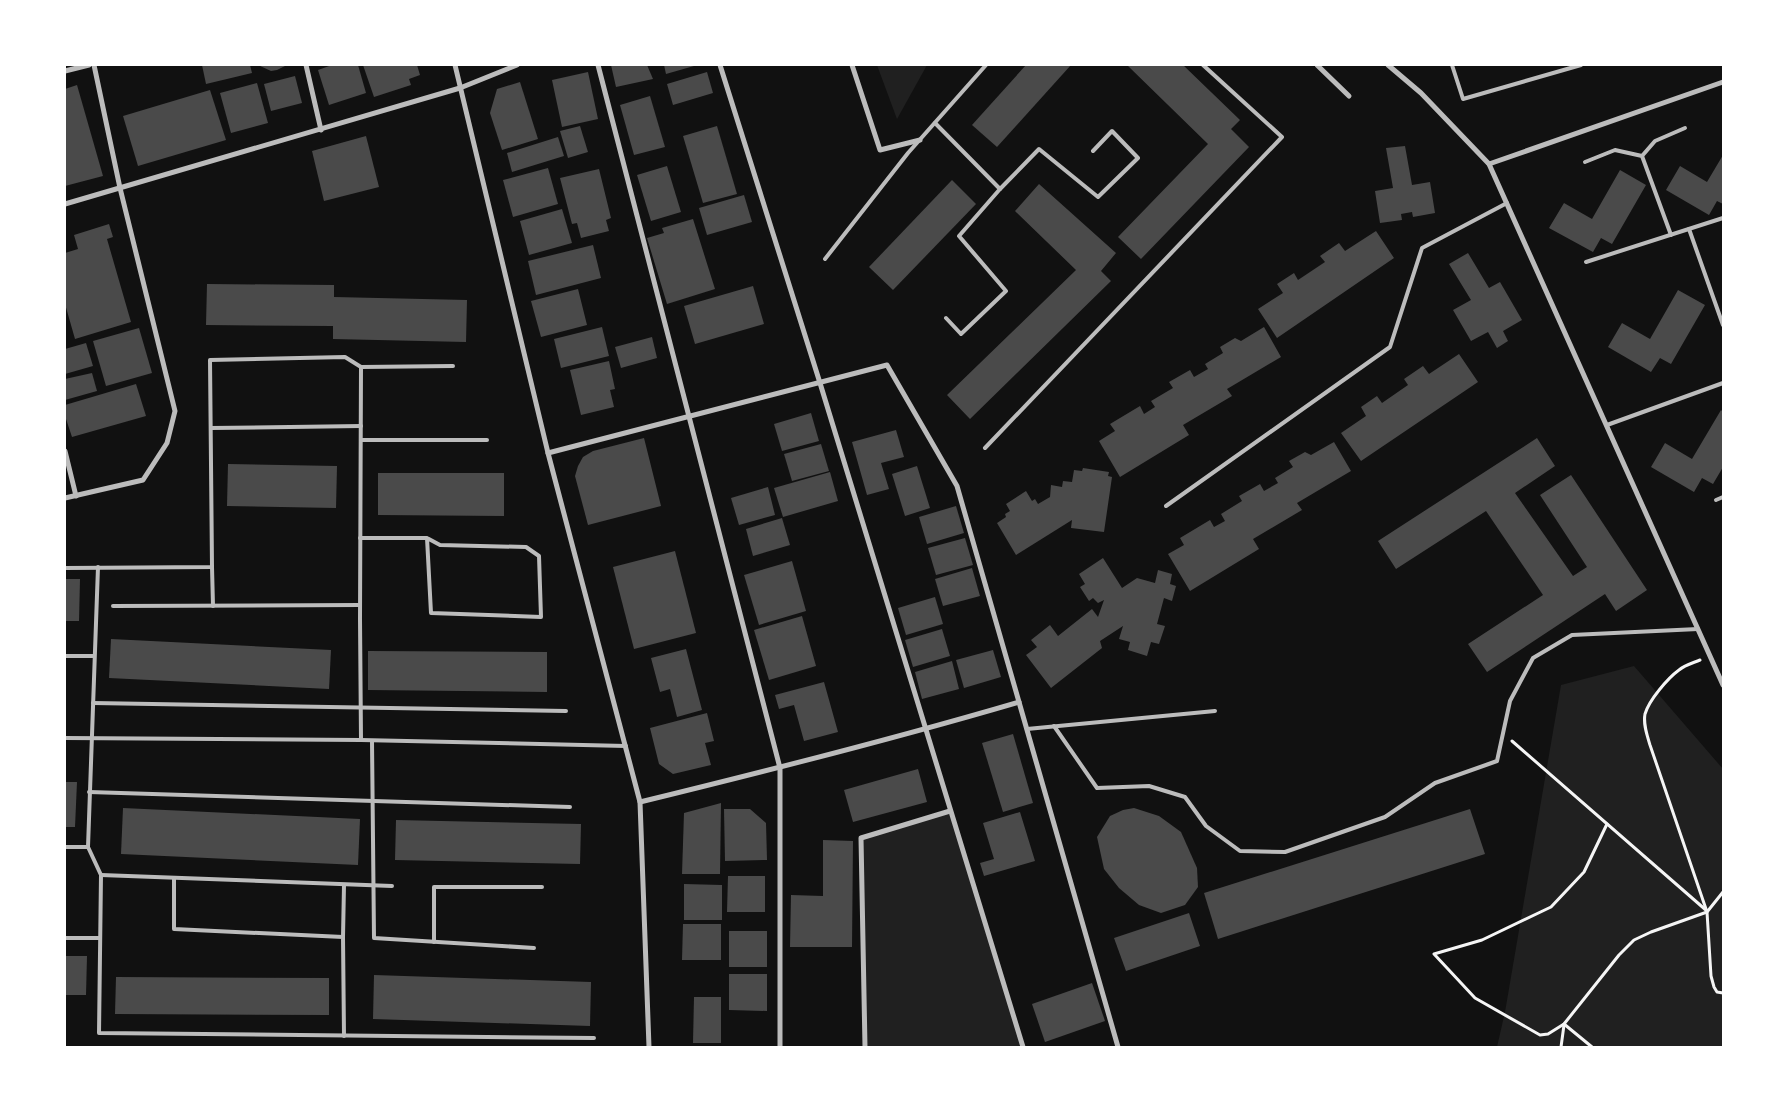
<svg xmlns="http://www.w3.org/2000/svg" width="1788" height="1112" font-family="Rubik,sans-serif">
<rect width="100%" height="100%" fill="#111"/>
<g fill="#202020">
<polygon points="877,65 927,65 897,119"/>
<polygon points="1634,666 1723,769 1723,1047 1497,1047 1505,1012 1561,685"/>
<polygon points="950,811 1023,1047 865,1047 861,838"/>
</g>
<g fill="#4a4a4a">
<polygon points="202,65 250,65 252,73 206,84"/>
<polygon points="258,65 287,65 277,70 271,71"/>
<polygon points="332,65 358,65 366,93 329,105 318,70"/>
<polygon points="363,65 417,65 420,75 409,79 411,85 374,97"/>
<polygon points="611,65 647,65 653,79 616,87"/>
<polygon points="664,65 694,65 694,66 666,74"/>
<polygon points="1026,65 1071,65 997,147 972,125"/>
<polygon points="1127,65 1183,65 1240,120 1231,129 1249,147 1141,259 1118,237 1208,144"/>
<polygon points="588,72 598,119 562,127 552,80"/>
<polygon points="707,72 713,93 673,105 667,84"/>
<polygon points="295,76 302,103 271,111 264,84"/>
<polygon points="520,82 538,139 502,150 490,113 497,89"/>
<polygon points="257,83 268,123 231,133 220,93"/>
<polygon points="77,85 103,176 65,186 65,89"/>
<polygon points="210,90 226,140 138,166 123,116"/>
<polygon points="650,96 665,147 634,155 620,105"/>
<polygon points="580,126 588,152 568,158 560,131"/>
<polygon points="717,126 737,194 703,203 683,136"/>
<polygon points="366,136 379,187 324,201 312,151"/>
<polygon points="558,137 564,156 512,172 507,153"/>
<polygon points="1405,146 1412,185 1430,182 1435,213 1413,217 1412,212 1401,214 1402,220 1380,223 1375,191 1393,188 1386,148"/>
<polygon points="1723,155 1723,204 1717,201 1709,215 1666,190 1680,166 1707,182"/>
<polygon points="667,166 681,212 651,221 637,175"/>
<polygon points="548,168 558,204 513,217 503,180"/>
<polygon points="599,169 611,218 606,220 609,231 581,238 577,223 572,224 560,178"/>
<polygon points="1620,170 1646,185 1612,244 1601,238 1593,252 1549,228 1564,203 1592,219"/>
<polygon points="952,180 976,204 893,290 869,267"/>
<polygon points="1039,184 1116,253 1101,271 1111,281 970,419 947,395 1076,270 1015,211"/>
<polygon points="744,195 752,222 707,235 699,208"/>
<polygon points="562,209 572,243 529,255 520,221"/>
<polygon points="693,219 715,289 667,304 647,238 664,233 662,228"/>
<polygon points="109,224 113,237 107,239 131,322 75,339 65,304 65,253 78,249 74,235"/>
<polygon points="1376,231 1394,258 1277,338 1258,309 1283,293 1277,284 1294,273 1298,280 1325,262 1320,256 1339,243 1345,251"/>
<polygon points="593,245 601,278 536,295 528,261"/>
<polygon points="1468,253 1489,288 1500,282 1522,320 1503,331 1508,341 1497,348 1488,332 1471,341 1453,310 1471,300 1449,264"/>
<polygon points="207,284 334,285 334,297 467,300 466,342 333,339 333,326 206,325"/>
<polygon points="753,286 764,324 695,344 684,306"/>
<polygon points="578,289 587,325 541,337 531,301"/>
<polygon points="1678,290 1705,305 1671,364 1660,358 1651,372 1608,347 1622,323 1650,339"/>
<polygon points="602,327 609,356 561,368 554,339"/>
<polygon points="1264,327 1281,357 1227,389 1232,396 1183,425 1189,435 1120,477 1099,441 1115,431 1110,424 1140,406 1144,414 1155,407 1151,401 1173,388 1169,382 1190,370 1194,377 1208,369 1205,364 1223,353 1220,347 1235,338 1241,341"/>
<polygon points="139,328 152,373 106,386 93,341"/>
<polygon points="652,337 657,358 621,368 615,347"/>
<polygon points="86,343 93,366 65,374 65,349"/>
<polygon points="1459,354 1478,382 1361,461 1341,433 1366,416 1361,407 1377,396 1382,403 1408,385 1404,379 1423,366 1429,374"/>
<polygon points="609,361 615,389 610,390 614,407 581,415 570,370"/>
<polygon points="92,373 97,391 65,400 65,379"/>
<polygon points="136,384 146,416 72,437 65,416 65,405"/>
<polygon points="1721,410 1723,412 1723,467 1713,484 1702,478 1694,492 1651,467 1665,443 1692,459"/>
<polygon points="811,413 819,441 782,451 774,424"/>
<polygon points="896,430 904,457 881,463 889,489 867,495 852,442"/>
<polygon points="644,438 661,506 588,525 575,476 578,466 583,457 593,451"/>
<polygon points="1537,438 1555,466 1515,493 1573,576 1587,567 1540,495 1571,475 1647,590 1616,611 1605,594 1487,672 1468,644 1543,595 1486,511 1396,569 1378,541"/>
<polygon points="1334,442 1351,471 1297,503 1302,510 1253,539 1259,549 1190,591 1168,554 1184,545 1180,538 1210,520 1214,527 1225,521 1221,514 1242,501 1239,496 1260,484 1264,491 1278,483 1275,478 1293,467 1289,461 1305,452 1311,455"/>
<polygon points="821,444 829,471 792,481 784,454"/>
<polygon points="228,464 337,466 336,508 227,506"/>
<polygon points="917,466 930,508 905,516 892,474"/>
<polygon points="1083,468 1109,472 1108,476 1112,477 1104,532 1071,528 1072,520 1016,555 997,523 1006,517 1005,514 1010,511 1006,504 1026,491 1032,501 1035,499 1038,504 1050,497 1051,485 1062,487 1063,481 1072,482 1074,470 1082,471"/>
<polygon points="830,472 838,501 783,517 774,488"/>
<polygon points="378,473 504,473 504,516 378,515"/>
<polygon points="768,487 775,515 739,525 731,498"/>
<polygon points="956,506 964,533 927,544 919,517"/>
<polygon points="782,518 790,545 753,556 746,529"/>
<polygon points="965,538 973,565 936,575 928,548"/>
<polygon points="675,551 696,633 634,649 613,567"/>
<polygon points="1103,558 1122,588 1137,578 1155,583 1158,570 1172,574 1170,584 1176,586 1172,601 1164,598 1157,624 1165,626 1159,644 1151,642 1147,656 1128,650 1130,642 1119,639 1123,626 1100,641 1102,648 1051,688 1026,655 1037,647 1031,640 1050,625 1058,636 1092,609 1098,617 1104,600 1098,603 1093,598 1089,601 1080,587 1085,584 1079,574"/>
<polygon points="792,561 806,611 759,625 744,575"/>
<polygon points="972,568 980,596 943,606 935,579"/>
<polygon points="65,579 80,579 79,621 65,621"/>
<polygon points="935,597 943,624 906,635 898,608"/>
<polygon points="802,616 816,666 769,680 754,630"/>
<polygon points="942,629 950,656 913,667 905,640"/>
<polygon points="111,639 331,650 329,689 109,678"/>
<polygon points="686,649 702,710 677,717 670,689 660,692 651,658"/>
<polygon points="993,650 1001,677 964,688 956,660"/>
<polygon points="368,651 547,652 547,692 368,690"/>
<polygon points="952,661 959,689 922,699 915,672"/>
<polygon points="824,682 838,732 804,741 794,705 779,709 775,695"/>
<polygon points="707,713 714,741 705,743 711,765 673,774 659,764 650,728"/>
<polygon points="1013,734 1033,803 1003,812 982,743"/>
<polygon points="918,769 927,802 853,822 844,790"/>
<polygon points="65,782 77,782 75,827 65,827"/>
<polygon points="721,803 720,874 682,874 684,813"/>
<polygon points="123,808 360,819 358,865 121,854"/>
<polygon points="1134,808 1159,816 1181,832 1197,868 1198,887 1185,905 1161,913 1139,905 1119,888 1104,869 1097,837 1110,816 1123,810"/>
<polygon points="724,809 750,809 766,823 767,860 725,861"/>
<polygon points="1470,809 1485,854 1218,939 1204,893"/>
<polygon points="1020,812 1035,861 984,876 980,863 994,859 983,823"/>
<polygon points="396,820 581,824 580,864 395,860"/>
<polygon points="823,840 853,841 852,947 790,947 791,895 823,896"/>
<polygon points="728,876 765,876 765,912 727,912"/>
<polygon points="684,884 722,885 722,920 684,920"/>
<polygon points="1189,913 1200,946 1126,971 1114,938"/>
<polygon points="683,924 721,924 721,960 682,960"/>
<rect x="729" y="931" width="38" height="36"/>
<polygon points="65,956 87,956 86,995 65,995"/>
<polygon points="729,974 767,974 767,1011 729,1010"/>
<polygon points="374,975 591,982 590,1026 373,1019"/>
<polygon points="116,977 329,978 329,1015 115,1014"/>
<polygon points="1092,983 1105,1021 1045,1042 1032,1004"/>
<polygon points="694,997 721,997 721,1043 693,1043"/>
</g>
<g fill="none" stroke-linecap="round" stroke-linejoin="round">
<g stroke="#f5f5f5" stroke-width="3">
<path d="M1700 660C1693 663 1685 665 1679 670 1668 678 1649 700 1645 714 1643 724 1647 735 1650 745L1707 912 1711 976 1714 987 1717 992 1723 993"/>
<polyline points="1512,741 1707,911"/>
<polyline points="1607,824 1584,872 1551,907 1482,940 1434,954 1475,998 1540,1035 1548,1034 1564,1024 1619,955 1634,940 1651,932 1707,912 1723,892"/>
<polyline points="1564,1024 1592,1047"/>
<polyline points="1561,1047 1564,1025"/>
</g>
<g stroke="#bcbcbc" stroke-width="4">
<polyline points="1452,65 1463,99 1581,65"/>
<polyline points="935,123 1000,189 959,236 1006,291 961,334 946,318"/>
<polyline points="1642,156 1655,141 1685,128"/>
<polyline points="1585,162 1615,150 1642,156 1671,235"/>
<polyline points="1000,189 1039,149 1098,197 1138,158 1112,131 1093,151"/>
<polyline points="1689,229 1723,325"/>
<polyline points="825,259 908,153 986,65"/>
<polyline points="1586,262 1723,218"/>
<polyline points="361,367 360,619 361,740"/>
<polyline points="1607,425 1723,383"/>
<polyline points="211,428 361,426"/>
<polyline points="361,440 487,440"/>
<polyline points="985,448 1282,137 1203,65"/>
<polyline points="1716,500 1723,497"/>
<polyline points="1166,506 1390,347 1422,248 1507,203"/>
<polyline points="360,538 427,538 440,545 526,547 539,556 541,617 431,613 427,538"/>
<polyline points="98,567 88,847 101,875 99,1033 594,1038"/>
<polyline points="212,567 213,606"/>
<polyline points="65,568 212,567 210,360 345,357 361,367 453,366"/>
<polyline points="113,606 360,605"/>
<polyline points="65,656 94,656"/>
<polyline points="93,703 566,711"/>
<polyline points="1054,726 1097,788 1149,786 1185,797 1206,826 1240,851 1285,852 1385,817 1435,783 1497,761 1510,701 1533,658 1572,635 1698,629"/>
<polyline points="1027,729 1215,711"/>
<polyline points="65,738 361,740 626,746"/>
<polyline points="372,741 374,938 534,948"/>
<polyline points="89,792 570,807"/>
<polyline points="65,847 88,847"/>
<polyline points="101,875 392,886"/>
<polyline points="174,879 174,929 343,937 344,1036"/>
<polyline points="343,937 344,885"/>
<polyline points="65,938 100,938"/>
<polyline points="434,942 434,887 542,887"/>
</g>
<g stroke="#bcbcbc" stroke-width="5">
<polyline points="306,65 321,130"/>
<polyline points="455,65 548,453 640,802 649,1047"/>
<polyline points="598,65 780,768 780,1047"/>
<polyline points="720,65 820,383 1023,1047"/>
<polyline points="852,65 880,150 920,140"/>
<polyline points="1317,65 1349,96"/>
<polyline points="1388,65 1421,93 1489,164 1723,685"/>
<polyline points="65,71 89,65"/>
<polyline points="1489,164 1723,82"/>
<polyline points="65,204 460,88 517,65"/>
<polyline points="65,451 76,496"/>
<polyline points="548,453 887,365 957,486 1118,1047"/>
<polyline points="65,498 143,480 167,443 175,411 120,188 94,65"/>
<path d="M640 802C767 771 893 739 1019 702"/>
<polyline points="865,1047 861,838 950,811"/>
</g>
</g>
<rect width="1788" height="1112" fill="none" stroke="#ffffff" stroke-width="132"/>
</svg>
